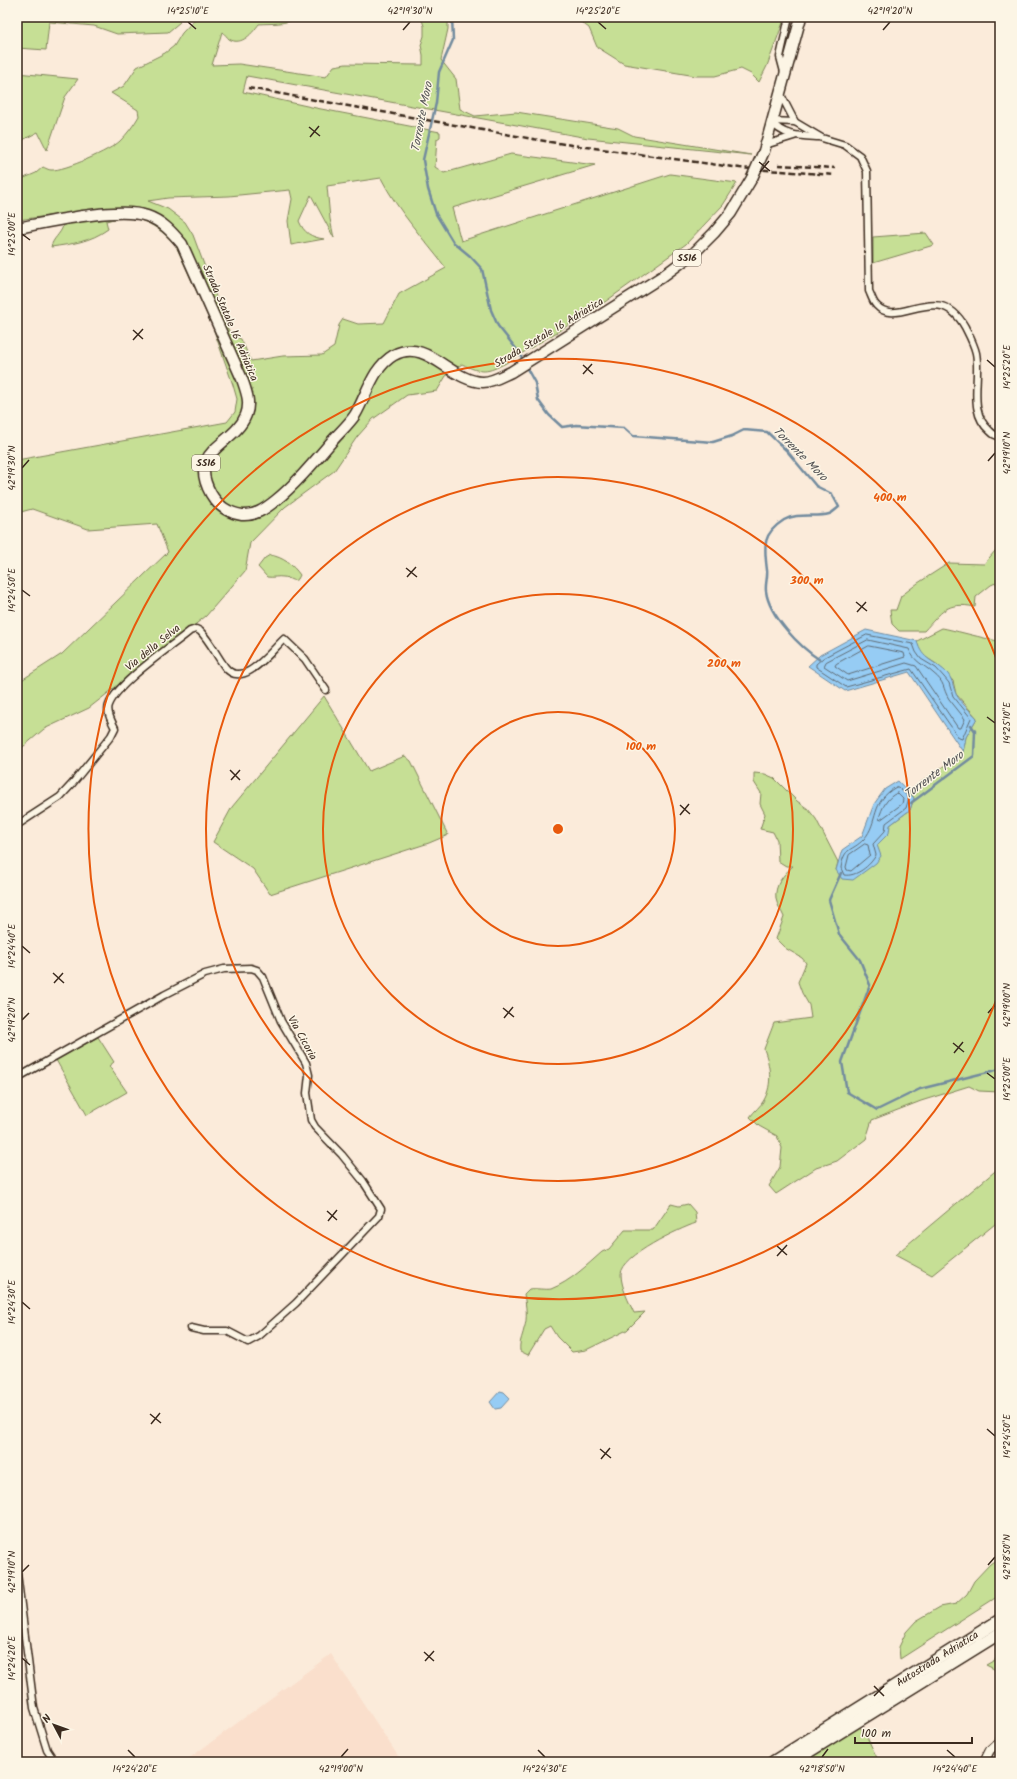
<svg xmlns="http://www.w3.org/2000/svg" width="1017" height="1779" font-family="Kalam,sans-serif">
<rect width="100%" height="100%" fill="#fbebda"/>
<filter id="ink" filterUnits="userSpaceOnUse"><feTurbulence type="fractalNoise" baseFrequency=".025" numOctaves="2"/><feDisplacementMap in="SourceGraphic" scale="8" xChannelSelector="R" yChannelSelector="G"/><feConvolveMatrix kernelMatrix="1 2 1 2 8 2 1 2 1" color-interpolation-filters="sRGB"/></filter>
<g filter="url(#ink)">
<polygon fill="#fadfcc" points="331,1654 402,1762 184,1762"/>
<g fill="#c6df95" stroke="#80845a" fill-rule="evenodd">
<polygon points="17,17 177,17 180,22 168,32 117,34 94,26 49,22 46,50 17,48"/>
<path d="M197 17H296C289 25 269 23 259 24 253 32 242 47 229 39 227 37 225 34 222 32L212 65 239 64 326 77 334 66 346 64 423 65V55L421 45 424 36V26L421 17H448V29L441 60 456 79 460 109 475 116 516 112 618 128 634 136 751 155 588 138 247 76 243 92 316 108 440 132V137L437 139 435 167 444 173 511 154 595 165 452 208 461 241 670 174 737 183 723 205 686 244 595 309 506 363C487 373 482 374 462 364L446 376 437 391 407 395 373 419 357 437 334 471 285 507 250 543 245 571 206 616 89 708 44 729 17 752V683L62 654 168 552 157 524 88 529 32 509 17 513V460L227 422 235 412 237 399 233 385 213 328 176 246C157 224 136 212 106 221L108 229C90 242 72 244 51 247 53 238 60 235 63 226L56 215 17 220V181L36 173 43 167C45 168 49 170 51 170 64 171 111 150 120 141 127 134 134 125 139 116L138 110 111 93 124 86 137 67 165 53 174 46 182 33ZM381 178C399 213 423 238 446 268L399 294 384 323 358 324 343 319 339 325 334 347 322 355 283 356 251 361 241 339 233 336 228 329 193 235 185 222 168 209 148 201 168 198 229 196 290 190 292 199 288 221 291 245 324 239C311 237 304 233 299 221L311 195 334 238 330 219 327 186Z"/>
<polygon points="574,17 785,17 767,66 759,82 751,74 741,69 715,76 696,76 624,64 597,47 589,28"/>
<polygon points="17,73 78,79 65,97 47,150 38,132 17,143"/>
<polygon points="926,233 934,245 873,263 873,237"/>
<path d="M1000 548V581L991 585 976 597 975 607C946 601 942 612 924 631H899L892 624 890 610H896L901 596 918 583 949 563 984 564 995 551Z"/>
<path d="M270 555C283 557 293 565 300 575L298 579C292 583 290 577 283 577 278 576 273 578 267 577L258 567 265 558Z"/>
<path d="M942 628C950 629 997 642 1000 641V1094L999 1092 979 1091 969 1086 921 1101 872 1120 866 1139 837 1161 816 1168 776 1194 769 1186 780 1167 782 1148 777 1136 759 1126 750 1117C754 1111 761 1106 764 1100 773 1084 770 1065 764 1049L774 1023 811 1018 809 1005 802 993 798 982 806 963 802 958 785 948 776 939 784 917C782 912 777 905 776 899 774 885 784 874 793 866H786L778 861 777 840 773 832 760 829 765 814 760 804 761 793 754 782V773L765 774 774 778 797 801 808 809 816 819 838 862 836 870 877 845 883 839 890 825 910 810 914 798 909 791 963 752 966 737 977 718 956 694 953 681 938 665 924 656 919 651 917 641Z"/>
<polygon points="324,696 369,771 405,756 411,761 448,835 429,843 270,894 253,869 213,842 232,807"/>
<polygon points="98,1037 114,1062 109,1066 127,1092 87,1115 56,1060"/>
<polygon points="1000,1167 1000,1220 932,1275 895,1255"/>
<path d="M671 1204 679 1206 688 1204 695 1212 696 1223C679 1229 622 1255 621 1274 621 1287 629 1302 634 1313L645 1312 627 1330 586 1350 572 1352 557 1337 550 1326 544 1329 528 1355 520 1351C519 1342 522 1338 524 1329 528 1318 526 1306 524 1294L529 1289C534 1288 547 1290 551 1289 571 1281 586 1266 602 1252L609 1249 625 1230H653Z"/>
<polygon points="1000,1557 1000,1595 900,1659 899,1647 906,1632 916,1621 940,1607 956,1604 967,1594 974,1581 990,1564"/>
<polygon points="1000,1657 1000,1672 986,1665"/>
<polygon points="858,1726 864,1731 879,1762 800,1762"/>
</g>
<g fill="#96ccf4" stroke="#728b9e">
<path d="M866 630 917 641C922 661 935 660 948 674 953 681 953 687 956 694 961 703 970 711 977 718L966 737 963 752 909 672 845 691 808 666 820 655Z"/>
<polygon points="898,781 914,798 910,810 890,825 889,833 877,845 881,856 876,863 853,880 842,879 836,870 842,850 862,836 874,804 885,789"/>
<polygon points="500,1391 504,1392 510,1398 501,1408 495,1409 490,1402"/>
</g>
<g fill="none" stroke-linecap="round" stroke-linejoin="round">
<g stroke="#5f6b74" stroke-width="1">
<polygon points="867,635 913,644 916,652 921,659 936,668 944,677 949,683 953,696 971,718 962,739 959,738 911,669 846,687 816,667 816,664 823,658"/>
<path d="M868 640 909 649C914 662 923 664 933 673 946 683 942 688 949 699 954 706 960 712 965 719L961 728H958L916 666 906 663 847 681 824 666 826 662Z"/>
<polygon points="869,646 904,653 905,657 848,675 835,666 836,664"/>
<path d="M896 787H898L909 798 906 808 886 823 885 831 873 844 876 855C870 866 856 877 844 875L841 868C844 846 852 852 864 839 879 822 870 802 896 787Z"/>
<path d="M897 793 903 799 902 804 880 820 879 818C882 808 887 797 897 793Z"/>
<polygon points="865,844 868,845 870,855 851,871 847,870 846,867 849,855"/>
</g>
<g stroke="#728b9e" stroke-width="2.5">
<polyline points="452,17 453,40 439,72 436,103 423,160 428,189 436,214 453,242 470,256 482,269 491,310 498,326 518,351 523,360"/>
<path d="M525 365 535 383 538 400 549 415 562 427 576 425 624 428 633 436 713 442 732 436 744 430 767 432 787 451 816 486 832 494 839 507C836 509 833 513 829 514 816 518 797 512 784 520 762 534 764 546 767 570 768 577 765 584 766 591 769 616 800 647 820 660"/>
<polyline points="911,803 974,756 975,731 971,725"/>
<polyline points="841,873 829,900 839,934 860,960 870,985 842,1062 847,1092 877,1110 920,1089 1000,1069"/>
</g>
<defs>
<g id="minor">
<polyline points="784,72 780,57 789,17"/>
<polyline points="780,93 795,122"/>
<path d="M771 121 795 122 822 138 845 145 860 156 867 171 869 291C871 295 873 302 876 305 898 330 938 278 965 327 969 335 974 344 976 353 981 378 967 412 990 431 993 434 995 436 1000 436"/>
<path d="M771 121C783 137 801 136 819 137"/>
<polyline points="765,145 794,136"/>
<path d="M17 825 60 797 72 784 111 736 115 728C112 722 106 712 109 705 117 683 171 647 190 631L196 629 200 631C210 641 216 655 225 667 243 690 270 652 284 639L305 659 326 690"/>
<polyline points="17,1078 164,995 205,974 224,969 251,968 257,970 263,977 281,1021 306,1063 309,1075 307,1093 311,1120 315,1127 342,1155 363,1181 381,1209 379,1216 296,1303 259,1336 248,1342 227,1331 204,1331 191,1328"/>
<polyline points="17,1573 34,1708 47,1750 55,1762"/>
</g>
<polyline id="tertiary" points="984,1762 990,1750 1000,1741"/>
<g id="primary">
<polyline points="764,151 801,17"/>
<path d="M17 228C49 222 118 206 147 216 162 221 172 232 182 244L242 379C246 391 251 402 246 415 234 446 186 449 211 494 218 506 228 513 242 515 255 516 265 509 275 501 296 484 315 461 333 440 340 432 349 424 355 415 367 395 372 368 394 355 427 337 451 382 483 382 493 382 502 376 511 372L663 276 694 253 714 233 731 213 752 178"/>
</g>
<g id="motorway">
<path id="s1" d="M773 1762 1000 1620"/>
<polyline points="792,1762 1000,1633"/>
</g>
</defs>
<use href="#minor" stroke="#3b2a1e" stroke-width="9"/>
<use href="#tertiary" stroke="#3b2a1e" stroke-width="11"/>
<use href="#primary" stroke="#3b2a1e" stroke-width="13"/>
<use href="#motorway" stroke="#3b2a1e" stroke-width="14"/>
<use href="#minor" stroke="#fcf5e5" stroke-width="6"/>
<use href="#tertiary" stroke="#fcf5e5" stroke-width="8"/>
<use href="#primary" stroke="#fcf5e5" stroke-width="10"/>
<use href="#motorway" stroke="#fcf5e5" stroke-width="11"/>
<g stroke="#3b2a1e" stroke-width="2.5" stroke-dasharray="6 3" stroke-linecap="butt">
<polyline points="248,88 550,142 740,168 835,175"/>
<polyline points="778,165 835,168"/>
</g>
<defs>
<polyline id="primary-bridge" points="752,178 764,151"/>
</defs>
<use href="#primary-bridge" stroke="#3b2a1e" stroke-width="13" stroke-linecap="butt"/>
<use href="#primary-bridge" stroke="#fcf5e5" stroke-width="10"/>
</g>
</g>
<path fill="none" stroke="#3b2a1e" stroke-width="1.5" d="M188 22 196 29M598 22 606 29M403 30 410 22M883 30 890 22M309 127 320 136M310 137 319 126M759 162 770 171M760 172 769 161M22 234 30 240M133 330 143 339M133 340 143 329M987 360 995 367M583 365 593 374M583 374 592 364M988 461 995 453M22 468 29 460M406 568 417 577M407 577 416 567M22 590 30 596M856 602 867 611M857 612 866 602M987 717 995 723M230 770 240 780M231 780 240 770M680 805 690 814M680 815 689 804M22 946 30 953M53 973 64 983M54 983 63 973M503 1008 514 1017M988 1013 995 1005M504 1018 513 1007M22 1020 29 1013M953 1043 964 1052M954 1053 963 1042M987 1073 995 1079M327 1211 337 1220M328 1221 337 1210M777 1246 787 1255M777 1256 787 1245M22 1302 30 1309M150 1414 161 1423M151 1424 160 1413M987 1429 995 1436M600 1449 611 1458M601 1459 610 1448M988 1565 995 1557M22 1572 29 1565M424 1652 434 1661M22 1658 30 1665M425 1661 434 1651M874 1686 884 1696M874 1696 884 1686M128 1750 135 1757M538 1750 545 1757M947 1750 955 1757M341 1757 348 1749M822 1757 828 1749"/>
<g fill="none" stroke="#e8590c" stroke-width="2">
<circle cx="558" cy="829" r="117"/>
<circle cx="558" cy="829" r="235"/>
<circle cx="558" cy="829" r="352"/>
<path d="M1000 990A470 470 0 1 1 1000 668"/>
</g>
<g text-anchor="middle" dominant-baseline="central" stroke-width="3" stroke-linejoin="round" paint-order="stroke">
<g fill="#fcf5e5" stroke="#75675a" stroke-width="1">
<rect x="673" y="250" width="28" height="16" rx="3"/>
<rect x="192" y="455" width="28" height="16" rx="3"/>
</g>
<g font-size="10" font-weight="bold" fill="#3b2a1e">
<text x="687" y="258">SS16</text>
<text x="206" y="463">SS16</text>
</g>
<g font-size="11" fill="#3b2a1e" stroke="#fcf5e5">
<text transform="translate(230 323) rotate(67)">Strada Statale 16 Adriatica</text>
<text transform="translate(549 333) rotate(-31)">Strada Statale 16 Adriatica</text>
<text transform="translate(153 648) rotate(-39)">Via della Selva</text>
<text transform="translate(302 1038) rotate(61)">Via Cicoria</text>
<text stroke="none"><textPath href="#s1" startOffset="194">Autostrada Adriatica</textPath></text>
</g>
<g font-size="12" font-style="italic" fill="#525254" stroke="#fcf5e5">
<text transform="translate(422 117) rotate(-79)">Torrente Moro</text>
<text transform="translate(800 454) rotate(45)">Torrente Moro</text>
<text transform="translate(934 775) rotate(-37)">Torrente Moro</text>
</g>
</g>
<circle cx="558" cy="829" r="6" fill="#e8590c" stroke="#fcf5e5" stroke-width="2"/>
<g font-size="12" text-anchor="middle" font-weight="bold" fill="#e8590c" stroke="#fcf5e5" stroke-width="3" stroke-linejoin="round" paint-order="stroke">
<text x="890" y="501">400 m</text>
<text x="807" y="584">300 m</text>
<text x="724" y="667">200 m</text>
<text x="641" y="750">100 m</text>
</g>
<rect width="1017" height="1779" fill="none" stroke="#fcf5e5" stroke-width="44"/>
<g transform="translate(54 1725) rotate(311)" stroke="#fcf5e5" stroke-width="3" paint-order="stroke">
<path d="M0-3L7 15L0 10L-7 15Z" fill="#3b2a1e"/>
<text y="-6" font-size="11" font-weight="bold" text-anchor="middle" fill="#3b2a1e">N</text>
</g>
<path d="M855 1737v6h117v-6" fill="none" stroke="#3b2a1e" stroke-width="2"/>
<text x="861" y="1737" font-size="12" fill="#3b2a1e" stroke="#fcf5e5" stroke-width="3" paint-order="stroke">100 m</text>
<rect x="22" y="22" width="973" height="1735" fill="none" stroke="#3b2a1e" stroke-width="1.5"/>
<g font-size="10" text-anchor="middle" fill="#3b2a1e">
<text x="188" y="14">14°25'10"E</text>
<text x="410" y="14">42°19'30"N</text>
<text x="598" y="14">14°25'20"E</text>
<text x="890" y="14">42°19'20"N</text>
<text transform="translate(11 234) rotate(-90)" y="4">14°25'00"E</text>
<text transform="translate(1006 367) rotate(-90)" y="4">14°25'20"E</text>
<text transform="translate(1006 453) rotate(-90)" y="4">42°19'10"N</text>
<text transform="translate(11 468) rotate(-90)" y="4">42°19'30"N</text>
<text transform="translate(11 590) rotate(-90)" y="4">14°24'50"E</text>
<text transform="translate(1006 723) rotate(-90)" y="4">14°25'10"E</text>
<text transform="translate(11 946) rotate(-90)" y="4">14°24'40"E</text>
<text transform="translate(1006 1005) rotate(-90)" y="4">42°19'00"N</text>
<text transform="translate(11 1020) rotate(-90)" y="4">42°19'20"N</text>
<text transform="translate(1006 1079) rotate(-90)" y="4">14°25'00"E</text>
<text transform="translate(11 1302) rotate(-90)" y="4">14°24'30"E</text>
<text transform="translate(1006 1436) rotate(-90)" y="4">14°24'50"E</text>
<text transform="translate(1006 1557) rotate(-90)" y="4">42°18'50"N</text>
<text transform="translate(11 1572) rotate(-90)" y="4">42°19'10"N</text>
<text transform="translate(11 1658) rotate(-90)" y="4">14°24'20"E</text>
<text x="135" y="1772">14°24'20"E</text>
<text x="341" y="1772">42°19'00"N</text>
<text x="545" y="1772">14°24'30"E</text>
<text x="822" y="1772">42°18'50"N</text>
<text x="955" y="1772">14°24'40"E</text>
</g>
</svg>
